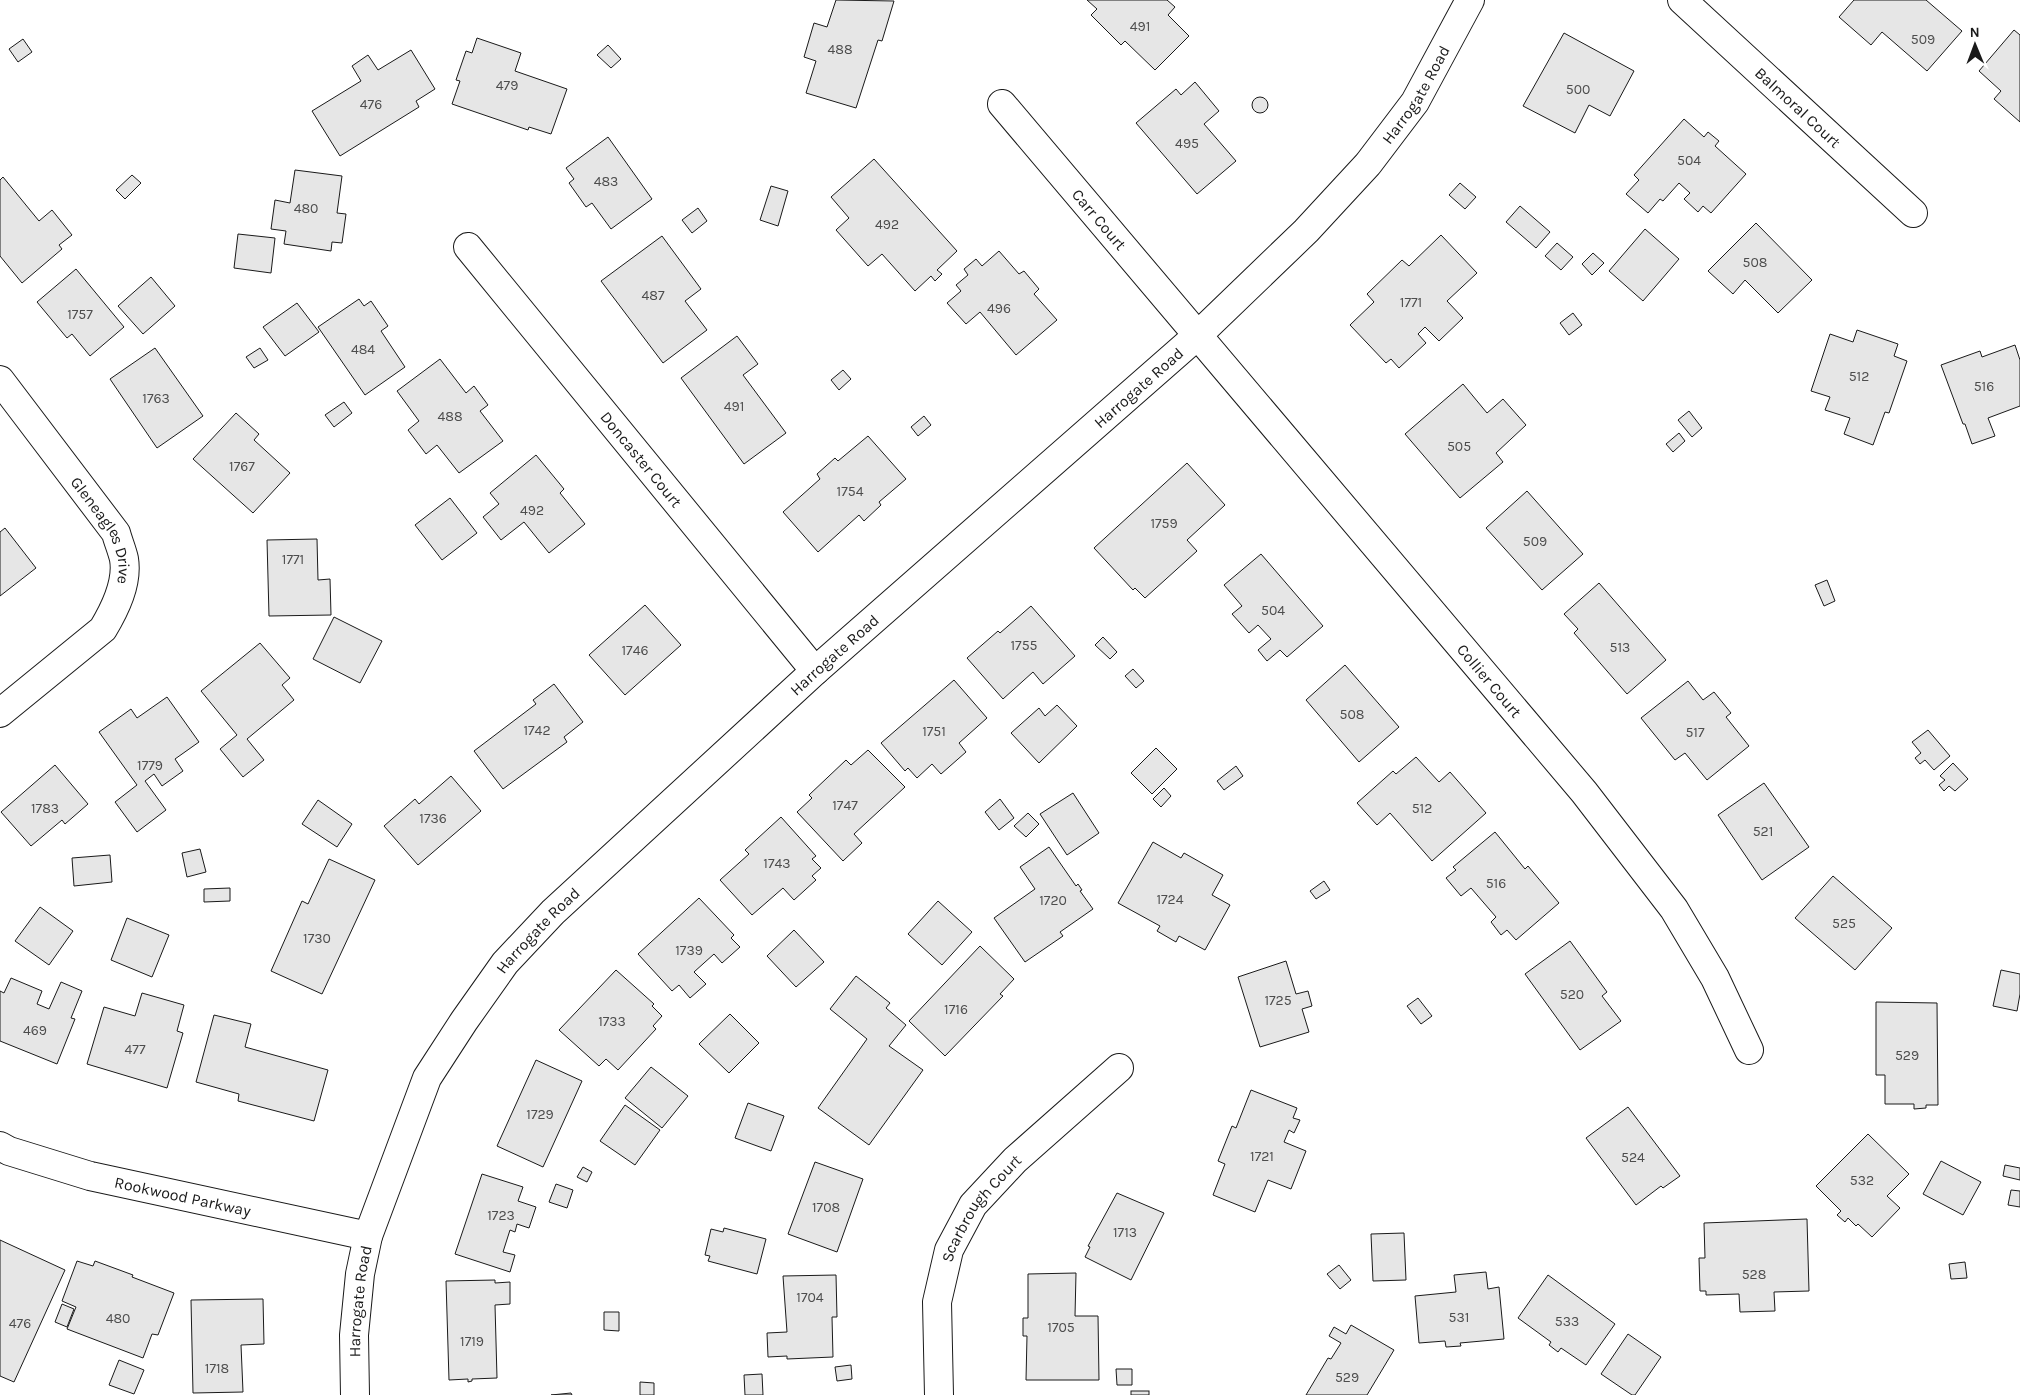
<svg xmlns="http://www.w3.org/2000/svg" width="2020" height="1395" font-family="Karla,sans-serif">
<rect width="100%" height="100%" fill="#fff"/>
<g fill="#e6e6e6" stroke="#1a1a1a">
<polygon points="836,0 894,1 882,41 878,40 856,108 806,93 816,61 804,57 814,23 827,27"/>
<polygon points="1087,0 1167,0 1175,7 1168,15 1189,36 1155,70 1125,41 1121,45 1091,15 1097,9"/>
<polygon points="1854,0 1926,0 1962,31 1927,71 1882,32 1871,45 1839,17"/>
<polygon points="2014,30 2020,35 2020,122 1994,99 2001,91 1979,71"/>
<polygon points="1564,33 1634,71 1610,116 1589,105 1575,133 1523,106"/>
<polygon points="477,38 521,53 515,71 567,89 551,134 529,127 528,130 452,104 460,81 456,80 466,51 472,53"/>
<polygon points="23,39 32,52 18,62 9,49"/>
<polygon points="608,45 621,59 611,68 597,55"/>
<polygon points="411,50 435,89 416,101 419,107 340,156 312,111 361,81 352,66 368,55 378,70"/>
<polygon points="1195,82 1219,111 1204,124 1236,161 1197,194 1136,123 1176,89 1181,95"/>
<circle cx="1260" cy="105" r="8"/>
<polygon points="1684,119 1704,137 1708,132 1719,141 1715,146 1746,174 1711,213 1703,206 1698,212 1684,199 1690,193 1679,183 1663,201 1660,199 1648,213 1626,194 1639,180 1634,175"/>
<polygon points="608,137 652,199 611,229 592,203 586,207 569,183 574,179 566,168"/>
<polygon points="874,159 957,251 937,270 942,274 935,281 931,276 915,291 882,254 868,266 836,230 849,218 831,197"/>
<polygon points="295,170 342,176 337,213 346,214 342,243 332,242 331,251 284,244 286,231 271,229 275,200 290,203"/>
<polygon points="132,175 141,183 125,199 116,190"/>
<polygon points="3,177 39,221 52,210 72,235 59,245 62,249 22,283 0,256 0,180"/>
<polygon points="1460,183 1476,197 1465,209 1449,195"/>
<polygon points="771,186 788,191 778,226 760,220"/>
<polygon points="1520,206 1550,232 1536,248 1506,222"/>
<polygon points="698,208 707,221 692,233 682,220"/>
<polygon points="1756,223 1812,280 1778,313 1745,280 1733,294 1708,271"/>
<polygon points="1645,229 1679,259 1643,301 1609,271"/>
<polygon points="238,234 275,238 271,273 234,268"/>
<polygon points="1441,235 1477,273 1447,301 1463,318 1439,341 1425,327 1418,334 1426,343 1399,368 1391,359 1386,363 1350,325 1374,302 1367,294 1402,260 1409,266"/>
<polygon points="662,236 701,289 685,301 707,330 663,363 601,281"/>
<polygon points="1557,243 1573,257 1561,270 1545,256"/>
<polygon points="999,251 1019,274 1024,271 1039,289 1034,294 1057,320 1016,355 980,312 966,324 947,303 961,291 956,285 968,275 964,269 976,259 982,266"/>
<polygon points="1593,253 1604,263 1592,275 1582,264"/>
<polygon points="76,269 124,327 90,356 72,334 67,338 37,302"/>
<polygon points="151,277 175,306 143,334 118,306"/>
<polygon points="359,299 364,306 371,301 388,326 381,331 405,367 365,395 318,327"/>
<polygon points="297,303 319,332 285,356 263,327"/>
<polygon points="1573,313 1582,325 1569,335 1560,323"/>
<polygon points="1857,330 1898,344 1894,356 1907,361 1889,413 1885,412 1873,445 1844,434 1850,418 1825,410 1830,397 1811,391 1830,334 1853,342"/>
<polygon points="737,336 758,364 743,375 786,433 744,464 681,378"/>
<polygon points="2015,345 2020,360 2020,406 1988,418 1995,436 1972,444 1965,424 1963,424 1941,365 1980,351 1982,357"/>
<polygon points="155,348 203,416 157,448 110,379"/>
<polygon points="260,348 268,360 254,368 246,357"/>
<polygon points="440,359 466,393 474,386 488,405 480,411 503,441 459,473 437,445 426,454 408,430 419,421 397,391"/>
<polygon points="843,370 851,379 839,390 831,380"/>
<polygon points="1463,384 1487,413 1503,399 1526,425 1496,453 1503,462 1460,498 1405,434"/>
<polygon points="344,402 352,413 334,427 325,415"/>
<polygon points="1689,411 1702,428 1692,437 1678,420"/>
<polygon points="236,413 259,434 254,440 290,473 253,513 193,459"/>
<polygon points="924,416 931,425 918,436 911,427"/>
<polygon points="1679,433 1685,441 1673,452 1666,444"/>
<polygon points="868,436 906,479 879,502 881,505 864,521 859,515 818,552 783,512 820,479 817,474 835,458 838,461"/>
<polygon points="536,455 564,489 560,493 585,524 549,553 524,522 501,540 483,517 499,504 490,493"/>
<polygon points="1187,463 1225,505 1187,540 1197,551 1145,598 1135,588 1133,590 1094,548"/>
<polygon points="1527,491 1583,554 1542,590 1486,528"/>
<polygon points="450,498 477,533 442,560 415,525"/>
<polygon points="5,528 36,568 0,596 0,532"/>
<polygon points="317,539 318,580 330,579 331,615 269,616 267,540"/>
<polygon points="1261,554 1323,626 1287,657 1280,650 1267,661 1258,650 1271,639 1258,625 1249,633 1232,614 1242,606 1224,585"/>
<polygon points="1827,580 1835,601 1824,606 1815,585"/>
<polygon points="1599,583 1666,660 1627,694 1574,633 1578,629 1564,614"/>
<polygon points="645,605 681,645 625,695 589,655"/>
<polygon points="1031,606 1075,656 1043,684 1033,672 1003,699 967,658 998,631 1000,633"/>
<polygon points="334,617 382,641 360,683 313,659"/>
<polygon points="1103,637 1117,652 1110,659 1095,645"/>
<polygon points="260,643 290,678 282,685 294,700 247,739 264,760 243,777 220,749 237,735 201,691"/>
<polygon points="1345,665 1399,727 1359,762 1306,700"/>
<polygon points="1133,669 1144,681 1136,688 1125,676"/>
<polygon points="954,680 987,718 959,743 966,752 941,774 932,764 917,778 908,768 905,771 881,743"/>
<polygon points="1688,681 1703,700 1714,692 1731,713 1726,717 1749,746 1707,780 1685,753 1675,760 1641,718"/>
<polygon points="554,684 583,722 564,737 567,742 503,789 474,751 536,704 533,700"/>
<polygon points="167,697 199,742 175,759 183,771 162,786 154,774 145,781 166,810 137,832 115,802 137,785 99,732 131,709 137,718"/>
<polygon points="1057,705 1077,726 1039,763 1011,733 1039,708 1045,716"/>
<polygon points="1928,730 1950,756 1934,770 1925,760 1920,764 1915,758 1921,753 1912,742"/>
<polygon points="1156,748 1177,769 1152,794 1131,773"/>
<polygon points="868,750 905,787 854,834 862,843 843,861 797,812 812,798 809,795 846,760 851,765"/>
<polygon points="1416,757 1439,782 1450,772 1486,813 1432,861 1390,813 1377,825 1357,803 1393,771 1396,774"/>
<polygon points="1953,763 1968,779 1955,791 1949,786 1944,791 1939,785 1945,780 1940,776"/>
<polygon points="55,765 88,804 65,824 62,820 31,846 1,812"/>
<polygon points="1236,766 1243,776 1224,790 1217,781"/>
<polygon points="451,776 481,811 418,865 384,826 415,799 419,804"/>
<polygon points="1764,783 1809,847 1762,880 1718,815"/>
<polygon points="1164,788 1171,796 1161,807 1153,799"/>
<polygon points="1073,793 1099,833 1067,855 1040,814"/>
<polygon points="1000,799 1014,818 999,830 985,812"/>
<polygon points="318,800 352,824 337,847 302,824"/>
<polygon points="1028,813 1039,824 1026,837 1014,826"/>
<polygon points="781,817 816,856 812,859 821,868 812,876 816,880 794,900 783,888 752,915 720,880 749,854 745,850"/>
<polygon points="1495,832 1525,869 1528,866 1559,903 1516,940 1507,930 1501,935 1491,922 1496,917 1471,888 1461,896 1446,878 1456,870 1453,867"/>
<polygon points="1153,842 1181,858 1184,853 1223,875 1212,895 1230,905 1205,950 1179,936 1176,942 1157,931 1160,926 1118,903"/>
<polygon points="1049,847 1076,886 1078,884 1082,890 1080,891 1093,909 1060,932 1063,936 1025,962 994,918 1035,889 1020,867"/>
<polygon points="200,849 206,872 187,877 182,853"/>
<polygon points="110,855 112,882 74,886 72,858"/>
<polygon points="329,859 375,880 322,994 271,971 302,901 308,904"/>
<polygon points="1833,876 1892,928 1855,970 1795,918"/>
<polygon points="1324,881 1330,890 1316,899 1310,891"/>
<polygon points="230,888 230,901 204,902 204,889"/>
<polygon points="699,898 734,935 731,938 740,947 722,963 714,954 694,972 706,984 690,998 679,985 672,991 638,954"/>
<polygon points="938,901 972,932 942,965 908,934"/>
<polygon points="40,907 73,931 49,965 15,941"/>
<polygon points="127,918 169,935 152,977 111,960"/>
<polygon points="794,930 824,962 796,987 767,956"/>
<polygon points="1570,941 1607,992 1602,996 1621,1021 1580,1050 1525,974"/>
<polygon points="980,946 1014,979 1000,994 1003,996 945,1056 909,1021"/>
<polygon points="1286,961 1296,994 1308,991 1312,1006 1302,1009 1309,1032 1260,1047 1238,977"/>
<polygon points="616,970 654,1004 652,1006 662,1016 653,1026 656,1029 618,1070 606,1059 599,1066 559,1030"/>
<polygon points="2001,970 2020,974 2020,994 2017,1011 1993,1006"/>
<polygon points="856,976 890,1003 886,1008 906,1025 889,1046 923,1070 869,1145 818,1108 867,1039 830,1009"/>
<polygon points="11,978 42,991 37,1004 49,1009 61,982 82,991 71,1018 75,1019 57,1064 0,1041 0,991 4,993"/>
<polygon points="142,993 184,1005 177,1031 183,1033 167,1088 87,1064 104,1007 135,1016"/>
<polygon points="1418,998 1432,1016 1421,1024 1407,1006"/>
<polygon points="1876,1002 1937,1003 1938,1105 1926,1105 1926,1108 1914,1109 1914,1104 1885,1104 1885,1075 1876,1075"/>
<polygon points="730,1014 759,1043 729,1073 699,1044"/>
<polygon points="214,1015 251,1024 245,1047 328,1070 314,1121 238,1101 239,1094 196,1082"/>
<polygon points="536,1060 582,1081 543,1167 497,1146"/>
<polygon points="651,1067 688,1096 662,1128 625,1098"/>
<polygon points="1251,1090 1297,1108 1293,1118 1300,1120 1294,1133 1289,1130 1284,1142 1306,1151 1291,1189 1268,1180 1255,1212 1213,1195 1225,1164 1218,1161 1232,1126 1236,1128"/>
<polygon points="748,1103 784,1116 771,1151 735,1138"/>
<polygon points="625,1105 660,1130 635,1165 600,1141"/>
<polygon points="1628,1107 1680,1176 1663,1188 1661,1186 1636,1205 1586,1138"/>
<polygon points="1868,1134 1909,1174 1887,1196 1900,1208 1872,1237 1858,1224 1856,1226 1848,1218 1845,1222 1837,1215 1841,1211 1816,1186"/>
<polygon points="1941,1161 1981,1182 1963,1215 1923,1194"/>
<polygon points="815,1162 863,1179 837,1252 788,1234"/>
<polygon points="2005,1165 2020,1168 2020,1180 2003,1176"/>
<polygon points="583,1167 592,1172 587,1182 577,1177"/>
<polygon points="482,1174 523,1187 518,1201 536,1207 529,1228 517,1224 515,1232 510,1230 503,1252 515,1255 510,1272 455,1254"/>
<polygon points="556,1184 573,1190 567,1208 549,1202"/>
<polygon points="2011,1190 2020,1191 2020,1207 2008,1205"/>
<polygon points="1117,1193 1164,1213 1131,1280 1085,1257 1090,1247 1088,1246"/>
<polygon points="1807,1219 1809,1291 1774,1292 1775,1311 1740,1312 1739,1294 1706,1295 1706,1291 1700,1291 1699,1258 1705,1258 1704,1223"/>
<polygon points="724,1228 766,1239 757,1274 708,1261 710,1256 705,1255 711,1229 723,1232"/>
<polygon points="1404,1233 1406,1280 1373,1281 1371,1234"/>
<polygon points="0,1240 65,1270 14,1382 0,1376"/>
<polygon points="77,1261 93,1266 95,1261 133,1275 132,1277 174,1293 158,1335 152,1334 143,1358 67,1329 76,1307 62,1301"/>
<polygon points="1965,1262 1967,1278 1951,1279 1949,1264"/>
<polygon points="1339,1265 1351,1280 1340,1289 1327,1274"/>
<polygon points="1486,1272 1488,1289 1499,1287 1504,1339 1460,1343 1461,1346 1446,1347 1445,1341 1419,1343 1415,1296 1456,1292 1454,1275"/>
<polygon points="1076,1273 1075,1316 1098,1316 1099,1380 1026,1380 1027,1336 1023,1336 1023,1318 1028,1318 1028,1274"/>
<polygon points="836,1275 837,1317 832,1317 833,1357 787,1359 787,1356 768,1357 767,1333 787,1332 783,1276"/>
<polygon points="1548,1275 1615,1324 1586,1365 1561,1348 1558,1352 1549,1345 1551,1342 1518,1318"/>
<polygon points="495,1280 495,1283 510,1282 510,1304 495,1305 497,1378 472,1379 472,1381 468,1382 468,1379 449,1380 446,1281"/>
<polygon points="263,1299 264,1344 241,1345 243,1392 193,1393 191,1300"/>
<polygon points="62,1304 74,1309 67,1327 55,1322"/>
<polygon points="604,1312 619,1312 619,1331 604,1330"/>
<polygon points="1351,1325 1394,1350 1367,1395 1306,1395 1328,1358 1331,1359 1341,1343 1329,1336 1334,1327 1346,1334"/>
<polygon points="1628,1334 1661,1357 1635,1395 1632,1395 1601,1374"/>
<polygon points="119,1360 144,1370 134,1394 109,1385"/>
<polygon points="851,1365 852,1379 837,1381 835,1367"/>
<polygon points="1116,1369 1132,1369 1132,1385 1117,1385"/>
<polygon points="762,1374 763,1395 745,1395 744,1375"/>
<polygon points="640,1382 654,1383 654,1395 640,1395"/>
<rect x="1131" y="1391" width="18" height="4"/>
<polygon points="571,1393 572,1395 551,1395"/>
</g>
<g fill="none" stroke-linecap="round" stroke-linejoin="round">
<defs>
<g id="minor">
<path id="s1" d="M1682 0 1913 213"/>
<path id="s2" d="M1002 104 1584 792 1674 909 1715 978 1749 1050"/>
<path id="s3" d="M468 247 815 671"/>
<path id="s4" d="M0 380 116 533C118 541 122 550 124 559 128 583 115 609 103 629L0 713"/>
<path id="s5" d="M0 1146 9 1151 90 1176 368 1236"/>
<path id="s6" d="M355 1395 354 1335 360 1274 368 1236 427 1078 464 1021 505 963 553 912 815 671 1198 335 1306 231 1368 164 1415 102 1470 0"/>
<path id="s7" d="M939 1395 937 1302 949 1250 973 1205 1015 1160 1119 1068"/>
</g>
</defs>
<use href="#minor" stroke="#1a1a1a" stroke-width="30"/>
<use href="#minor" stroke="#fff" stroke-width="28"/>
</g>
<g text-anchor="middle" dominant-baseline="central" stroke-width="4" stroke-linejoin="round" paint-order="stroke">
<g font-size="14" fill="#4d4d4d">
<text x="1140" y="26">491</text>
<text x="1923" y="39">509</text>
<text x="840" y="49">488</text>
<text x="507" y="85">479</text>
<text x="1578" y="89">500</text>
<text x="371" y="104">476</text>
<text x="1187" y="143">495</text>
<text x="1689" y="160">504</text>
<text x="606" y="181">483</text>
<text x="306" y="208">480</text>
<text x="887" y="224">492</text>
<text x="1755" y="262">508</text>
<text x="653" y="295">487</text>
<text x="1411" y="302">1771</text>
<text x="999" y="308">496</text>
<text x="80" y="314">1757</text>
<text x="363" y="349">484</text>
<text x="1859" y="376">512</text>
<text x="1984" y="386">516</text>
<text x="156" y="398">1763</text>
<text x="734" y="406">491</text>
<text x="450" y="416">488</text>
<text x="1459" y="446">505</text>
<text x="242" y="466">1767</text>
<text x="850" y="491">1754</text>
<text x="532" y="510">492</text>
<text x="1164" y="523">1759</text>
<text x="1535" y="541">509</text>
<text x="293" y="559">1771</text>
<text x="1273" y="610">504</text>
<text x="1024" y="645">1755</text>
<text x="1620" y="647">513</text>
<text x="635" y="650">1746</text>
<text x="1352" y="714">508</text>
<text x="537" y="730">1742</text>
<text x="934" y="731">1751</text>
<text x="1695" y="732">517</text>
<text x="150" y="765">1779</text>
<text x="845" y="805">1747</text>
<text x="45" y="808">1783</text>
<text x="1422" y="808">512</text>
<text x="433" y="818">1736</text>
<text x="1763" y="831">521</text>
<text x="777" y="863">1743</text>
<text x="1496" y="883">516</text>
<text x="1170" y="899">1724</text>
<text x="1053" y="900">1720</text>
<text x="1844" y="923">525</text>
<text x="317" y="938">1730</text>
<text x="689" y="950">1739</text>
<text x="1572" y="994">520</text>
<text x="1278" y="1000">1725</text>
<text x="956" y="1009">1716</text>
<text x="612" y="1021">1733</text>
<text x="35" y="1030">469</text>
<text x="135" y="1049">477</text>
<text x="1907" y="1055">529</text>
<text x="540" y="1114">1729</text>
<text x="1262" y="1156">1721</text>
<text x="1633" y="1157">524</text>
<text x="1862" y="1180">532</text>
<text x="826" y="1207">1708</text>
<text x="501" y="1215">1723</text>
<text x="1125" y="1232">1713</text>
<text x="1754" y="1274">528</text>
<text x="810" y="1297">1704</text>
<text x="1459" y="1317">531</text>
<text x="118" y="1318">480</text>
<text x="1567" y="1321">533</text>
<text x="20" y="1323">476</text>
<text x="1061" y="1327">1705</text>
<text x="472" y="1341">1719</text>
<text x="217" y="1368">1718</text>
<text x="1347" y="1377">529</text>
</g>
<g font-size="16" fill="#1a1a1a" stroke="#fff">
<text stroke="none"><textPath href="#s6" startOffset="1729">Harrogate Road</textPath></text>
<text stroke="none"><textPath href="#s1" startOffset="158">Balmoral Court</textPath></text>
<text stroke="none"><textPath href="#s2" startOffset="151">Carr Court</textPath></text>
<text stroke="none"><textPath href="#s6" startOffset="1324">Harrogate Road</textPath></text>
<text stroke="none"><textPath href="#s3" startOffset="274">Doncaster Court</textPath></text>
<text stroke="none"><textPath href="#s4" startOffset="184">Gleneagles Drive</textPath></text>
<text stroke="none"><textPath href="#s6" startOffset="919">Harrogate Road</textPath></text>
<text stroke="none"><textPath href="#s2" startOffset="755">Collier Court</textPath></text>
<text stroke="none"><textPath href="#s6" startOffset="514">Harrogate Road</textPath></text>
<text stroke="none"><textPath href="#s5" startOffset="190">Rookwood Parkway</textPath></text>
<text stroke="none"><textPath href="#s7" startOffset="199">Scarbrough Court</textPath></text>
<text stroke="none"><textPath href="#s6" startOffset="94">Harrogate Road</textPath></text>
</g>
</g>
<g transform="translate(1975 45) rotate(359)" stroke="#ffffff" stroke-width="4" paint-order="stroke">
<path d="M0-4L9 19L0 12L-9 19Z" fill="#1a1a1a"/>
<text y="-8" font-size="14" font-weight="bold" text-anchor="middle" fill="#1a1a1a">N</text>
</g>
</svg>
